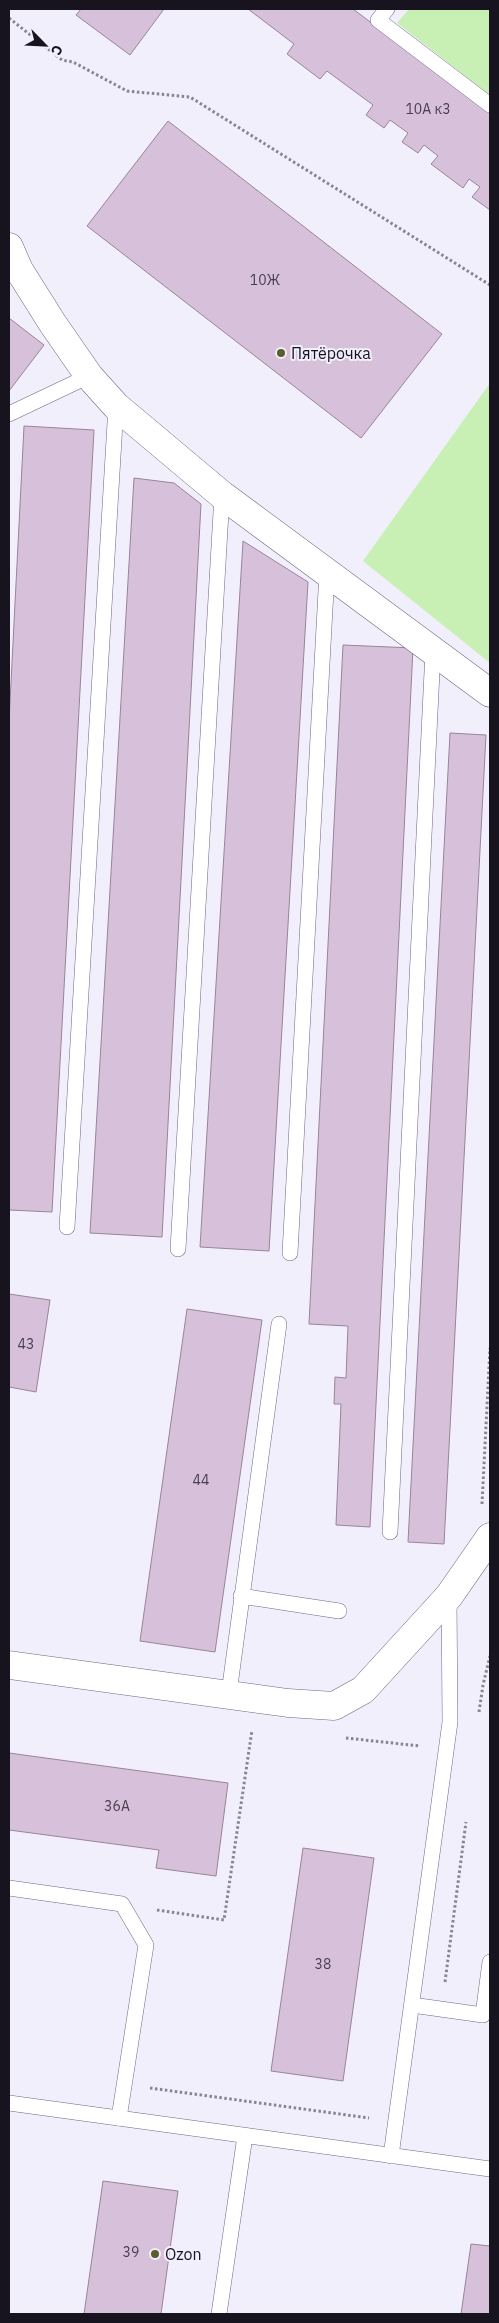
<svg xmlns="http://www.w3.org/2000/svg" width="499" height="2323" font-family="'IBM Plex Sans',sans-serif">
<rect width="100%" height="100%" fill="#f2effc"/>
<g fill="#c8efb4">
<polygon points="409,9 490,9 490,95 397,23"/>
<polygon points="490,383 490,663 363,561"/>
</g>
<g fill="#d7c1da" stroke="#98849b">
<polygon points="81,9 164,9 130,55 76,15"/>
<polygon points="248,9 353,9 490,112 490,210 472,197 480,187 469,179 463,188 431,164 438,156 424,145 418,153 402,142 408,133 390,120 384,128 366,115 373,105 327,71 320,79 287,54 294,44"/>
<polygon points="168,121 442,334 361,438 87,226"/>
<polygon points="9,318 44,345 9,391"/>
<polygon points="24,426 94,430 52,1212 9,1210 9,722"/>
<polygon points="134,478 174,483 201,504 162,1237 90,1233"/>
<polygon points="243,541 308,582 269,1251 200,1247"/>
<polygon points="343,645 413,648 370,1527 336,1525 341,1404 334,1404 335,1377 346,1378 348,1326 309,1324"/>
<polygon points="450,733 486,735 444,1544 408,1542"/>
<polygon points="9,1294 50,1300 36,1392 9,1387"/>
<polygon points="187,1309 262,1320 215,1652 140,1641"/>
<polygon points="9,1753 228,1783 216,1876 156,1868 159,1850 9,1830"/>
<polygon points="303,1848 374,1858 343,2081 271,2071"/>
<polygon points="103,2181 178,2191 161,2314 84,2314"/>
<polygon points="471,2244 490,2246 490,2314 461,2314"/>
</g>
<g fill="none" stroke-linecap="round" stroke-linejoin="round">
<defs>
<g id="service">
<polyline points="387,9 378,20 490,105"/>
<polyline points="9,414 89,376"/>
<polyline points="67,1227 116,406"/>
<polyline points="178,1249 222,495"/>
<polyline points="290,1253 327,572"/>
<polyline points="390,1532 433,651"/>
<polyline points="241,1596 339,1611"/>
<polyline points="229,1693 279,1324"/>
<polyline points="9,1888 122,1904 146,1945 119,2118"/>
<polyline points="412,2005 483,2015 490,1962"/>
<polyline points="9,2103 490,2169"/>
<polyline points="391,2156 450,1722 449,1596"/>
<polyline points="219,2314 245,2136"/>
</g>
<g id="minor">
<polyline points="9,247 19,270 53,324 89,376 116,406 222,495 490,693"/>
<polyline points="9,1665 288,1703 334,1706 363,1690 449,1596 490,1537"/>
</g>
</defs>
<use href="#service" stroke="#6e6782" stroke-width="16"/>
<use href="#minor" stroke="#6e6782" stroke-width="29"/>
<g stroke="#888591" stroke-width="3" stroke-dasharray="2.5 2.5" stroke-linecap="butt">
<polyline points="9,18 62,60 73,62 127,91 190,97 490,285"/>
<polyline points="482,1504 490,1348"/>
<polyline points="479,1712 483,1685 490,1656"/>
<polyline points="346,1738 420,1746"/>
<polyline points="157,1910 224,1920 252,1730"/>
<polyline points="445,1982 466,1822"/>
<polyline points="150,2088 369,2118"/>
</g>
<use href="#service" stroke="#fff" stroke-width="15"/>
<use href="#minor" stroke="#fff" stroke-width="28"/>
</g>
<g fill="#5a5c2a" stroke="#f2effc" stroke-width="2">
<circle cx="281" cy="353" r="5"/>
<circle cx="155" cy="2254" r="5"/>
</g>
<g text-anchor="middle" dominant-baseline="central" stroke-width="4" stroke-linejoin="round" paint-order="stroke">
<g font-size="14" fill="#473f4e">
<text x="428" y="109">10А к3</text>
<text x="265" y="280">10Ж</text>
<text x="26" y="1344">43</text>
<text x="201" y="1480">44</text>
<text x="117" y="1806">36А</text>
<text x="323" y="1964">38</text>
<text x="131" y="2252">39</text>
</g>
<g font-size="16" fill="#17141f" stroke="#f2effc" text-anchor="start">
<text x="291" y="353">Пятёрочка</text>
<text x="165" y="2254">Ozon</text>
</g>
</g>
<rect width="499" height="2323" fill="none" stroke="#17141f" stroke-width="20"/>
<g transform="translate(45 45) rotate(114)" stroke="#f2effc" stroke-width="4" paint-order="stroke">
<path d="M0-4L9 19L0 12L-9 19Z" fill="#17141f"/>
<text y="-8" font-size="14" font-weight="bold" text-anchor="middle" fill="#17141f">С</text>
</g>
</svg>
